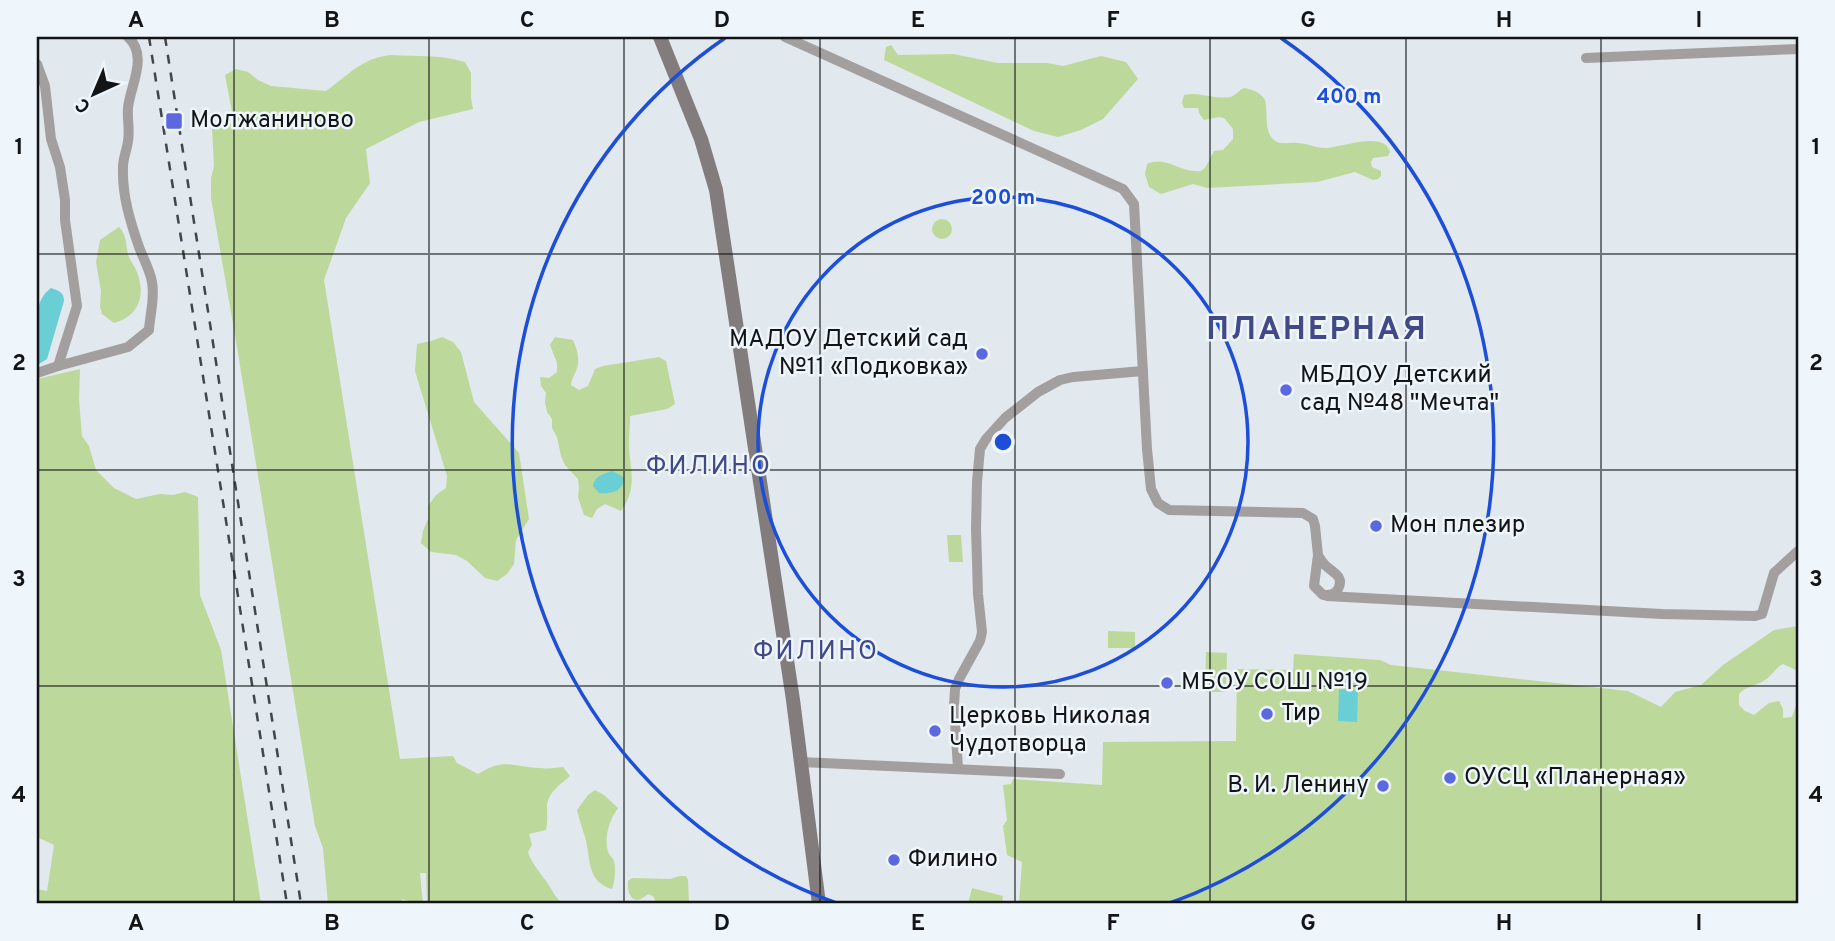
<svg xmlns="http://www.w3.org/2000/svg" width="1835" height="941" font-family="Overpass,sans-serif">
<rect width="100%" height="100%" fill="#e1e8ee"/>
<g fill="#bdd89b">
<polygon points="891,45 898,55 953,54 998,63 1047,63 1063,66 1101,56 1126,62 1138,79 1103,119 1081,130 1058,137 1034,131 884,60 886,47"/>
<path d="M390 55C417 57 438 54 465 62L471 73V98L473 109 419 122 366 149 370 183 346 218 324 280 400 759 453 756 457 763 478 774C505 757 512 767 540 768 547 769 555 768 563 767L570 776C560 785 547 793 547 807 547 817 548 820 546 830L529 834 532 845 528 852C532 864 539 871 546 881 552 889 555 898 563 904H427L426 873H420L423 904H411L409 901 401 899 404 904H328L323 848 315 826 236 341 211 198V178L214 166 212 129 233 117 225 75 236 69 248 72 258 80 271 86 326 91C349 75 360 59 390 55Z"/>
<path d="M1244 88C1253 90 1260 92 1265 100 1268 112 1264 128 1272 138 1278 146 1288 142 1297 143 1307 143 1315 148 1325 148 1341 148 1384 130 1390 152L1388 156 1373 158 1371 162 1372 167 1381 171V176L1378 179 1373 180 1355 172 1317 182 1207 188 1193 184 1161 194 1149 187 1145 174 1147 164C1167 155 1181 174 1201 171L1205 168 1214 151 1223 150 1233 139V129L1224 118 1219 117 1204 120 1199 113 1198 108H1184L1182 103 1184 95C1198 91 1215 100 1230 97 1235 96 1239 90 1244 88Z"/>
<circle cx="942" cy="229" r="10"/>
<path d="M119 227C128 236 125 246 129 257 131 262 135 267 137 272 146 296 139 316 114 323L102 314 100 307 101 291 96 262 100 240Z"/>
<polygon points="442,337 453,342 461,352 474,402 519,453 529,519 516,540 514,564 507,574 497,581 485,578 467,561 456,555 431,552 421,543 423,531 428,519 428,506 436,495 446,488 447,476 415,371 417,344 431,341"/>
<path d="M555 337 573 340C577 348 580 360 577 368 575 375 572 377 571 385L579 390 588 386 595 369 603 366 659 357 666 361 675 404 667 409 630 416C630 426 629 435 629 445 630 471 638 487 621 511L605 504 597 509 592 518 584 515 578 497 579 488 578 479 565 465 561 456 557 437 552 428V419L547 412 545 402 546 393 541 386 540 377 549 378 557 372V363L550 345Z"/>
<polygon points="80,369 79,399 82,436 89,446 96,470 114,488 136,499 160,494 173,495 185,492 198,497 200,595 221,650 261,904 37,904 37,889 47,891 54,845 37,837 37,379"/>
<polygon points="947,535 961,535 963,562 949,562"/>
<path d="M1798 626V671L1783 664C1775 668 1773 675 1765 680 1756 686 1746 686 1739 694V705L1745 711 1754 715 1769 703 1779 701 1783 709V718L1792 717 1798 699V904H1019L1022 862 1007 855 1003 826 1007 820 1003 785 1011 784 1013 779 1102 785 1103 742 1236 741 1237 669 1293 670 1294 654 1380 660 1391 665 1628 691 1661 707 1675 692 1701 685 1723 665 1774 630Z"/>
<polygon points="1108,631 1135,632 1135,648 1108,648"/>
<polygon points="1206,652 1227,653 1226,692 1205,692"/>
<path d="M595 790 604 795 618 808C609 821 604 836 608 852 609 855 613 858 614 861 616 869 615 882 612 889 586 882 591 857 585 837 582 828 579 819 577 810L588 795Z"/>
<path d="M680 876H686L688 880 689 904H657L653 896 648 894C635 906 627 898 628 881L632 878 670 879Z"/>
<polygon points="972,888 1003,896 1002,904 968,904"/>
</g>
<g fill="#69cfd5">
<path d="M51 288C59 291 64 292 64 301L47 359 39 364 37 363C37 340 30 302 51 288Z"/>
<path d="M612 471 620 475 624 478C623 492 611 494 599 493L593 486C594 476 603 474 612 471Z"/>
<polygon points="1339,689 1358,690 1357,722 1338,721"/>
</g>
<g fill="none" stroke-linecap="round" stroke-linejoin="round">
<g stroke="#a39f9f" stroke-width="10">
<path d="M785 37 1123 189 1134 204 1147 449 1151 489 1158 503 1169 510 1303 513 1313 519 1315 526 1318 555 1314 586 1323 595C1329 595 1335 595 1338 589 1345 576 1332 572 1325 565 1321 561 1321 560 1318 555"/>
<polyline points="1586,58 1798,49"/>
<polyline points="37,64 45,86 51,139 60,167 65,200 65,220 77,306 58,366 37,373"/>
<path d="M58 366 128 347 149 330C150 314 155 298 152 282 150 270 143 258 139 247 130 221 122 195 123 167 123 158 127 150 128 141 130 130 127 119 128 108 130 86 149 56 128 37"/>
<polyline points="1327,596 1662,614 1755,616 1762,614 1774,573 1798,551"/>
<polyline points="801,762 1060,774"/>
<polyline points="958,768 954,706 955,689 959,679 980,641 982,632 978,594 976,529 977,482 980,449 986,439 1005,418 1038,392 1060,380 1073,377 1143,371"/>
</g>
<polyline stroke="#827c7d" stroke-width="14" points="660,37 701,139 716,190 793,700 819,904"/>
<g stroke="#434649" stroke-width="2.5" stroke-dasharray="9 9" stroke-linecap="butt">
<polyline points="149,37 287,904"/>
<polyline points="165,37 301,904"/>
</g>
</g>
<path fill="none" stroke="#121416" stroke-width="2" stroke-opacity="0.55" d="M234 37V904M429 37V904M624 37V904M820 37V904M1015 37V904M1210 37V904M1406 37V904M1601 37V904M37 254H1798M37 470H1798M37 686H1798"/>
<g fill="none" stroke="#1d4ed8" stroke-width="3.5">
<circle cx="1003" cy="442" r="245"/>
<path d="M839 904A490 490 0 0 1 725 38M1281 38A490 490 0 0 1 1167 904"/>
</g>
<g fill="#5c68e0" stroke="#eef5fb" stroke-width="2.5">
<rect x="165" y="112" width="18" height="18" rx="3.5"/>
<circle cx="982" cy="354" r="7"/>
<circle cx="1286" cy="390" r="7"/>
<circle cx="1376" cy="526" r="7"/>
<circle cx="1167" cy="683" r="7"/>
<circle cx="1267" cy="714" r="7"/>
<circle cx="935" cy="731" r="7"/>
<circle cx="1450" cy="778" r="7"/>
<circle cx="1383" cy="786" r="7"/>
<circle cx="894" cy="860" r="7"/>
</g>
<g text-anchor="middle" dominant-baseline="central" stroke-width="5" stroke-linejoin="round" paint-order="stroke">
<g font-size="24" fill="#121416" stroke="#eef5fb" text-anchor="start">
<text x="190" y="121">Молжаниново</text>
<text x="968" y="340" text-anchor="end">МАДОУ Детский сад<tspan x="968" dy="28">№11 «Подковка»</tspan></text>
<text x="1300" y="376">МБДОУ Детский<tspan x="1300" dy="28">сад №48 "Мечта"</tspan></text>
<text x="1390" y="526">Мон плезир</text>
<text x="1181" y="683">МБОУ СОШ №19</text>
<text x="1281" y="714">Тир</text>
<text x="949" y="717">Церковь Николая<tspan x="949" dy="28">Чудотворца</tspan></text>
<text x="1464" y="778">ОУСЦ «Планерная»</text>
<text x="1369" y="786" text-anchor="end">В. И. Ленину</text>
<text x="908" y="860">Филино</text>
</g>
<g font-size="26" letter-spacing="2" fill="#414a87" stroke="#eef5fb">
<text x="709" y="467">ФИЛИНО</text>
<text x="816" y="652">ФИЛИНО</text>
</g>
<g font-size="32" font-weight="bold" letter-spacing="2" fill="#414a87" stroke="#eef5fb">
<text x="1317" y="331">ПЛАНЕРНАЯ</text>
</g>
</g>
<circle cx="1003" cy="442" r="10" fill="#1d4ed8" stroke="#eef5fb" stroke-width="3.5"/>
<g font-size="21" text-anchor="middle" font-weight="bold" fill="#1d4ed8" stroke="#eef5fb" stroke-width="5" stroke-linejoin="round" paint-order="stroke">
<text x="1349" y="103">400 m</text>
<text x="1003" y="204">200 m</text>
</g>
<rect width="1835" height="941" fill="none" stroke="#eef5fb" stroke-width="77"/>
<g transform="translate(94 94) rotate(224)" stroke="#eef5fb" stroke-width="5" paint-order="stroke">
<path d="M0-5L12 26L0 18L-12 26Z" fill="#121416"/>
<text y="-10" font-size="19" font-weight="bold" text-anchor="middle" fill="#121416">С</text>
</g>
<rect x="38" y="38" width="1759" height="864" fill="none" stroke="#121416" stroke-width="2.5"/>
<g font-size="23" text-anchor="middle" font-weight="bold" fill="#121416">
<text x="136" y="27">A</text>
<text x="332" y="27">B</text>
<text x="527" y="27">C</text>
<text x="722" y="27">D</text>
<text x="918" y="27">E</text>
<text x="1113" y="27">F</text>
<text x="1308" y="27">G</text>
<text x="1504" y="27">H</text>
<text x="1699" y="27">I</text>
<text x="19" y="154">1</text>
<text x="1816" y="154">1</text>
<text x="19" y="370">2</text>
<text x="1816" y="370">2</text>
<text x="19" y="586">3</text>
<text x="1816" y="586">3</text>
<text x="19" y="802">4</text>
<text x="1816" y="802">4</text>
<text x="136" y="930">A</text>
<text x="332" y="930">B</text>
<text x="527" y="930">C</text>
<text x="722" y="930">D</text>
<text x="918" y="930">E</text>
<text x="1113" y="930">F</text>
<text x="1308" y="930">G</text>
<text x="1504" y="930">H</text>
<text x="1699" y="930">I</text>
</g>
</svg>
